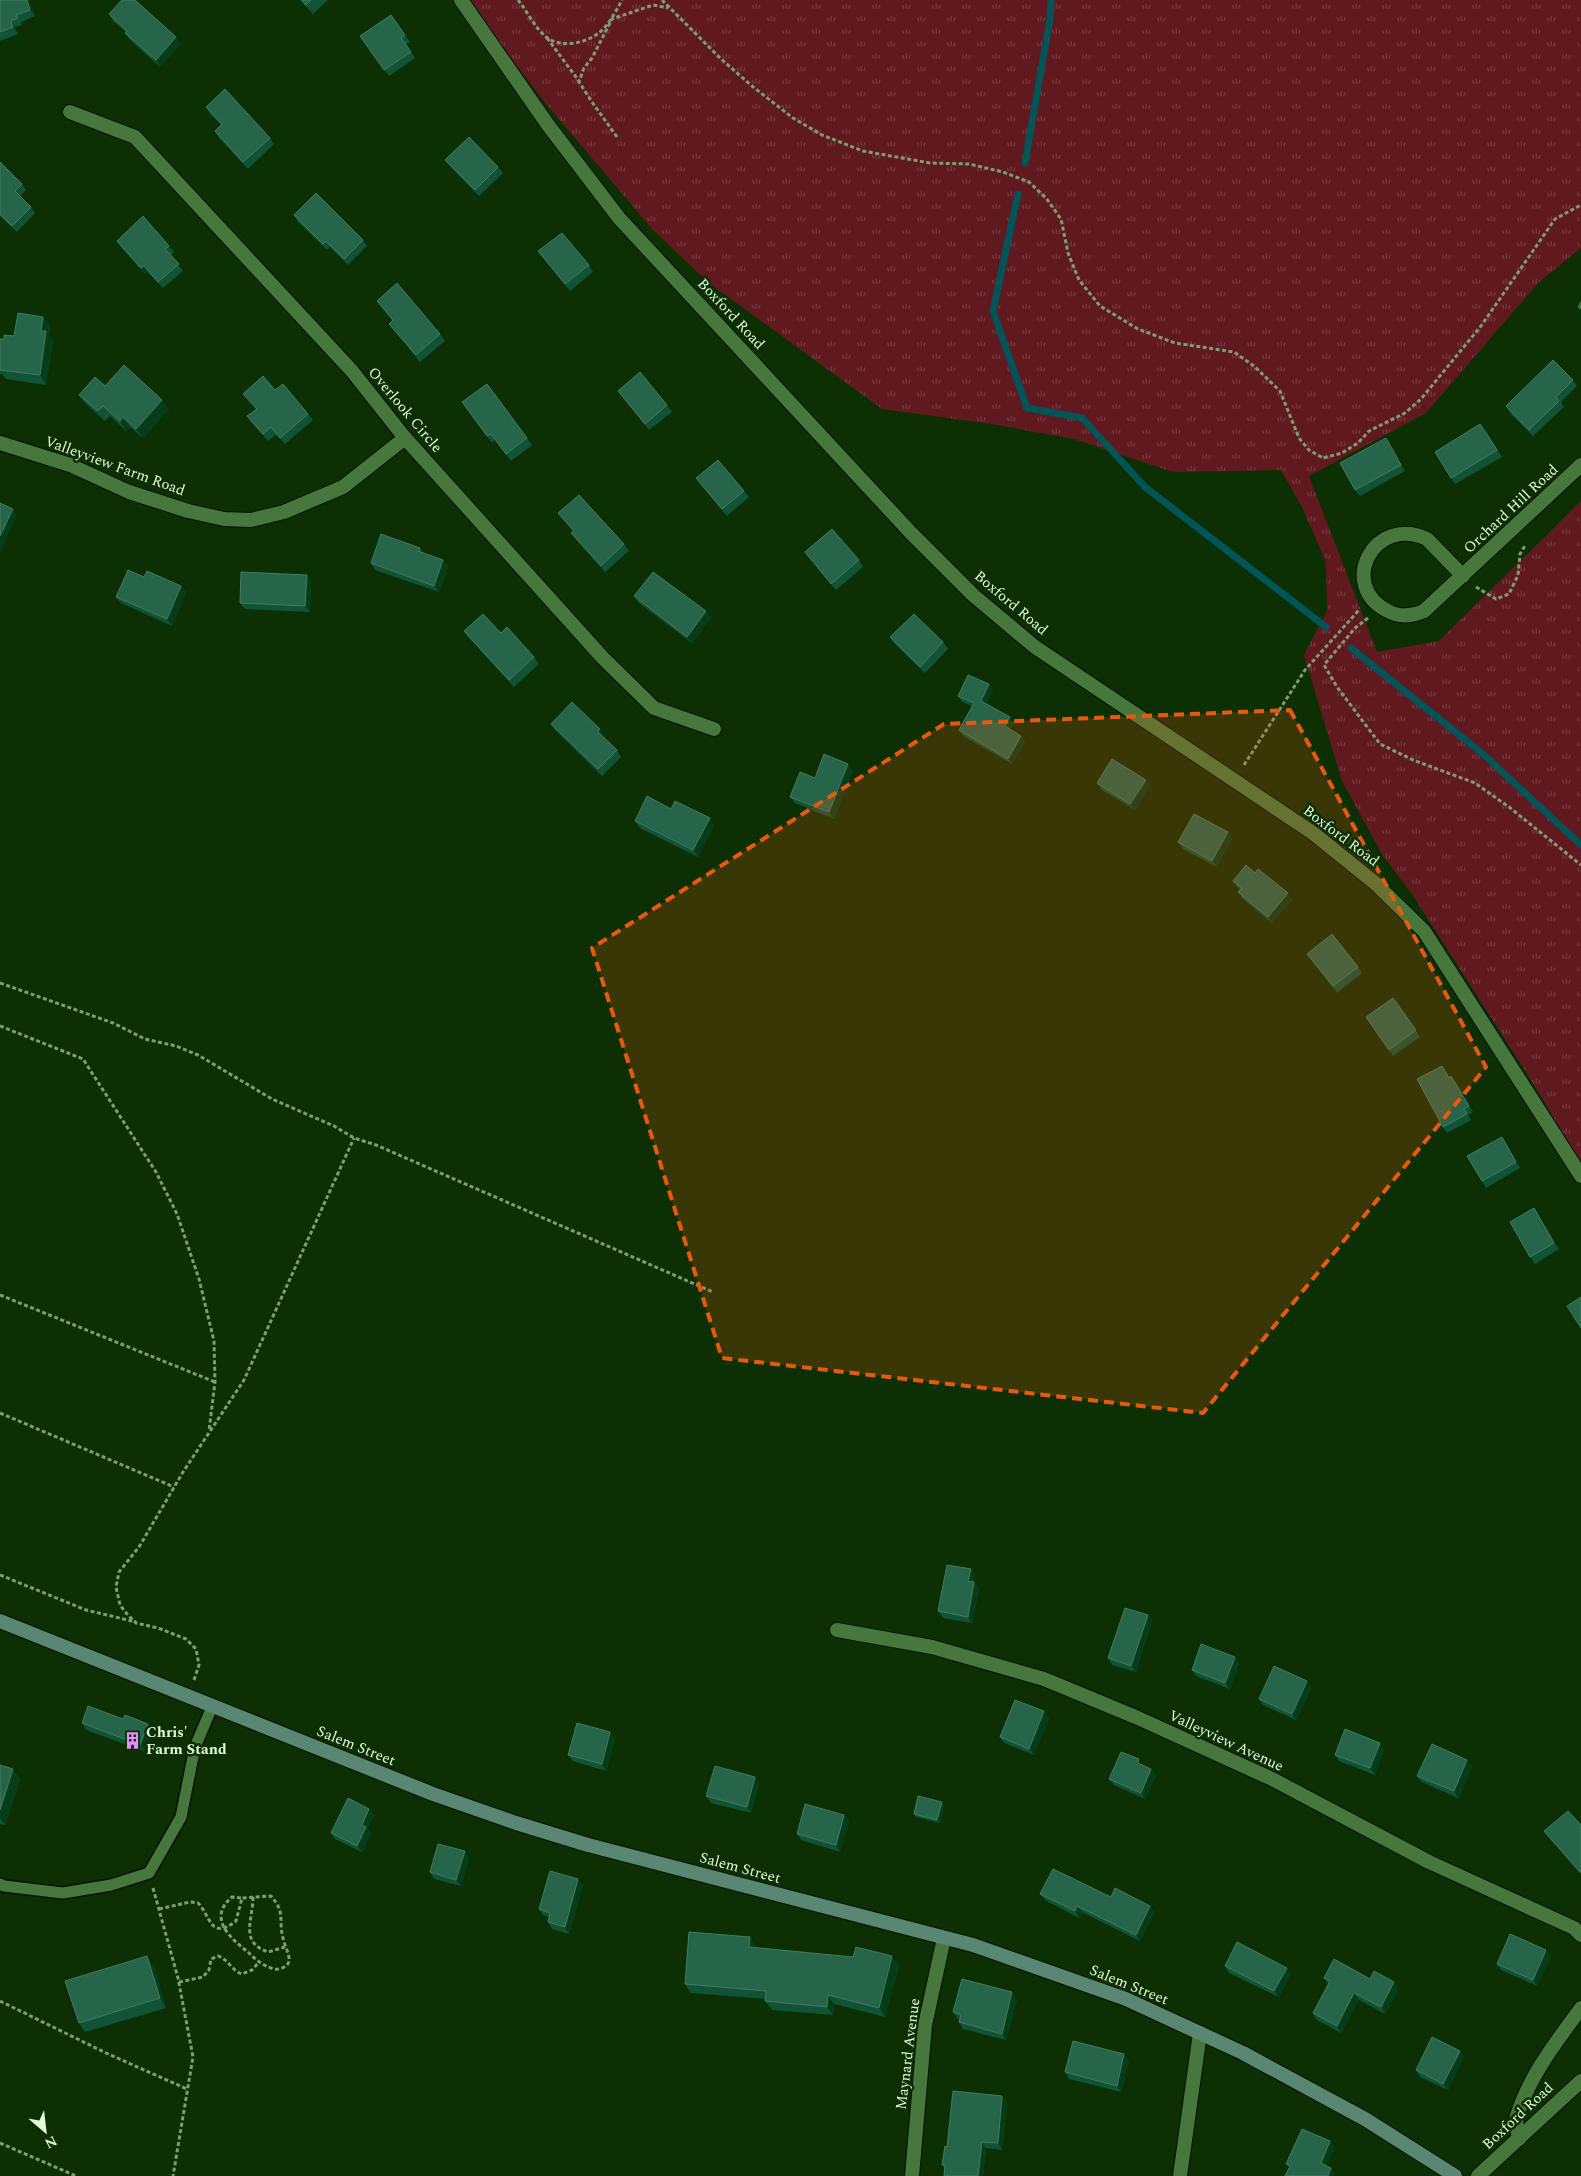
<svg xmlns="http://www.w3.org/2000/svg" width="1581" height="2176" font-family="Spectral,serif">
<defs>
<pattern id="grass-tufts" width="24" height="20" patternUnits="userSpaceOnUse" patternTransform="scale(1.25)"><rect width="24" height="20" fill="#611920"/><path d="M3 7l-1-3M5 7V3M7 7l1-3M15 17l-1-3M17 17v-4M19 17l1-3" fill="none" stroke="#773b40"/></pattern>
</defs>
<rect width="100%" height="100%" fill="#0d2f04"/>
<polygon fill="url(#grass-tufts)" points="470,0 1581,0 1581,248 1538,283 1426,413 1309,476 1377,652 1439,641 1581,501 1581,1163 1528,1075 1410,891 1383,856 1342,781 1304,655 1327,611 1326,562 1302,507 1281,470 1173,472 1074,439 992,424 882,409 709,283 653,230 547,105 486,26"/>
<g fill="none" stroke-linecap="round" stroke-linejoin="round">
<g stroke="#015458" stroke-width="7">
<polyline points="1025,163 1050,19 1051,0"/>
<polyline points="1018,194 993,311 1027,408 1082,418 1145,487 1326,627"/>
<polyline points="1351,648 1483,754 1581,845"/>
</g>
<defs>
<polyline id="service" points="0,1884 4,1886 63,1893 111,1885 149,1873 181,1817 195,1747 212,1707"/>
<g id="minor">
<polyline points="461,0 548,125 619,218 911,533 973,595 1035,647 1313,833 1375,883 1424,931 1581,1176"/>
<polyline points="70,112 135,137 352,371 405,438 603,658 654,708 714,729"/>
<polyline points="0,443 70,465 129,492 188,511 224,519 251,520 284,512 343,487 405,438"/>
<path d="M1463 576 1427 539C1374 514 1337 586 1388 611 1400 618 1412 616 1424 611L1581 465"/>
<polyline points="837,1630 932,1647 1044,1679 1138,1718 1272,1779 1429,1862 1574,1928 1581,1935"/>
<path d="M1519 2139C1518 2132 1515 2122 1517 2116 1529 2076 1557 2041 1581 2008"/>
<polyline points="912,2176 925,2025 944,1938"/>
<polyline points="1180,2176 1200,2033"/>
<polyline points="1478,2176 1581,2081"/>
</g>
<polyline id="secondary" points="0,1621 433,1794 516,1823 588,1845 973,1945 1126,1999 1243,2053 1365,2119 1455,2176"/>
</defs>
<use href="#service" stroke="#011500" stroke-width="14"/>
<use href="#minor" stroke="#011500" stroke-width="16"/>
<use href="#secondary" stroke="#011500" stroke-width="16"/>
<g stroke="#7e9c76" stroke-width="3" stroke-dasharray="4 2.5" stroke-linecap="butt">
<path d="M518 0C527 11 535 28 546 37 561 49 587 43 600 32 610 23 616 11 622 0"/>
<polyline points="662,0 721,59 752,86 793,118 822,135 863,151 930,163 969,164 1003,172 1029,182 1046,198 1061,219 1068,253 1079,280 1100,306 1138,329 1175,343 1234,352 1254,366 1280,391 1299,438 1309,450 1323,458 1342,453 1358,443 1369,431 1405,413 1421,399 1481,326 1555,219 1581,205"/>
<polyline points="547,38 579,81"/>
<polyline points="617,137 592,102 579,82 584,68 592,58 612,19 653,5 668,8"/>
<polyline points="1476,587 1496,599 1509,594 1518,575 1520,554 1526,544"/>
<polyline points="1368,618 1355,628 1324,665 1337,687 1380,744 1413,760 1475,783 1509,807 1581,865"/>
<polyline points="1244,765 1305,670 1359,610"/>
<polyline points="0,983 113,1023 145,1039 176,1046 198,1055 272,1099 334,1126 354,1138 376,1145 713,1292"/>
<polyline points="0,1026 83,1059 156,1172 177,1214 199,1279 214,1341 215,1382 209,1431"/>
<polyline points="0,1295 215,1382"/>
<polyline points="0,1413 174,1487"/>
<polyline points="0,1575 86,1610 136,1622"/>
<polyline points="194,1680 199,1665 196,1649 186,1639 158,1628 136,1623 127,1614 120,1605 116,1587 119,1572 139,1547 183,1472 244,1380 354,1138"/>
<polyline points="153,1888 178,1978 193,2057 173,2176"/>
<path d="M253 1897C253 1920 239 1942 268 1952L285 1947"/>
<path d="M159 1909 190 1902 198 1903C211 1916 210 1941 236 1921L242 1898 271 1896C286 1913 278 1919 283 1938 284 1945 290 1954 289 1961 288 1967 279 1970 274 1969 263 1966 255 1959 248 1952 230 1938 207 1918 232 1897L242 1898"/>
<path d="M179 1982 203 1977 209 1970 211 1959 218 1956C228 1959 232 1971 242 1974L252 1970 259 1962"/>
<polyline points="0,2001 106,2053 187,2089"/>
<polyline points="0,2143 76,2176"/>
</g>
<use href="#service" stroke="#48773d" stroke-width="11"/>
<use href="#minor" stroke="#48773d" stroke-width="14"/>
<use href="#secondary" stroke="#598774" stroke-width="14"/>
</g>
<g fill="#105337">
<polygon points="0,0 29,0 35,16 21,22 22,25 15,27 18,34 0,41"/>
<polygon points="300,0 328,0 313,14"/>
<polygon points="109,14 181,44 160,67 130,40 125,33 126,32 113,21"/>
<polygon points="391,15 410,42 406,44 415,58 389,76 360,36"/>
<polygon points="206,107 270,138 274,144 248,169 219,138 215,131 221,125 210,114"/>
<polygon points="445,160 498,167 503,173 479,196 450,166"/>
<polygon points="0,162 22,184 26,190 20,196 31,207 35,213 17,232 0,216"/>
<polygon points="294,215 363,240 367,246 348,265 330,247 327,250 298,222"/>
<polygon points="117,241 169,246 174,252 171,255 183,271 163,288 148,272 146,275 121,247"/>
<polygon points="538,251 589,265 593,272 570,291"/>
<polygon points="377,301 440,334 445,341 420,362 394,330 389,324 393,321"/>
<polygon points="43,317 50,326 49,336 53,341 46,385 6,379 2,374 0,374 0,339 4,339 14,336"/>
<polygon points="1573,380 1577,386 1561,402 1564,407 1533,436 1510,413 1506,406"/>
<polygon points="487,384 532,445 511,461 495,440 492,443 462,402"/>
<polygon points="105,386 169,409 143,438 130,427 126,431 110,416 105,421 86,404 79,395"/>
<polygon points="275,390 308,414 313,420 285,444 276,434 268,441 252,423 247,416 256,409 243,394"/>
<polygon points="618,391 667,405 672,412 649,430"/>
<polygon points="1485,430 1502,457 1455,484 1451,478"/>
<polygon points="1390,444 1405,471 1360,496 1355,490"/>
<polygon points="696,478 744,491 749,497 727,516 701,485"/>
<polygon points="558,513 624,544 629,551 605,572 576,539 571,533 573,531"/>
<polygon points="420,548 423,553 448,566 439,592 375,570 371,563"/>
<polygon points="805,552 859,560 863,567 836,590"/>
<polygon points="144,577 181,586 186,592 172,626 121,603 116,597"/>
<polygon points="311,582 310,612 245,609 240,603"/>
<polygon points="634,596 706,611 711,618 692,643 639,603"/>
<polygon points="464,631 501,633 534,657 539,664 514,687 469,638"/>
<polygon points="890,637 943,642 948,649 925,673 895,644"/>
<polygon points="993,690 986,704 1014,723 1010,729 1021,736 1025,742 1012,764 963,736 959,730 972,706 962,702 958,696"/>
<polygon points="551,724 605,736 604,737 617,750 621,757 602,776 555,730"/>
<polygon points="853,770 834,819 795,803 790,797"/>
<polygon points="1146,780 1150,786 1135,810 1102,790 1097,783"/>
<polygon points="671,809 714,825 698,857 640,828 635,821"/>
<polygon points="1232,839 1217,867 1183,849 1178,842"/>
<polygon points="1255,873 1292,900 1272,923 1243,899 1238,892 1240,890 1237,887 1233,881"/>
<polygon points="1307,954 1358,967 1362,973 1337,993"/>
<polygon points="1393,998 1420,1037 1393,1056 1366,1017"/>
<polygon points="1442,1066 1449,1077 1456,1083 1473,1112 1468,1115 1471,1120 1447,1133 1443,1127"/>
<polygon points="1506,1143 1520,1168 1486,1188 1482,1181"/>
<polygon points="1534,1208 1559,1249 1535,1264 1530,1257"/>
<polygon points="975,1576 974,1582 979,1589 972,1623 943,1618 938,1611"/>
<polygon points="1152,1621 1136,1672 1112,1665 1108,1658"/>
<polygon points="1235,1657 1239,1664 1230,1689 1196,1676 1192,1670"/>
<polygon points="1312,1687 1296,1720 1263,1705 1259,1699"/>
<polygon points="1049,1718 1034,1755 1004,1743 1000,1737"/>
<polygon points="123,1719 148,1724 152,1730 144,1751 86,1730 82,1723"/>
<polygon points="615,1739 606,1771 573,1761 568,1755"/>
<polygon points="1380,1743 1384,1750 1375,1775 1339,1761 1335,1755"/>
<polygon points="0,1765 13,1769 20,1779 5,1825 0,1824"/>
<polygon points="1472,1767 1458,1798 1422,1782 1417,1776"/>
<polygon points="1156,1775 1145,1799 1114,1785 1109,1779"/>
<polygon points="755,1777 759,1783 751,1813 711,1803 706,1796"/>
<polygon points="942,1802 944,1805 940,1823 916,1817 914,1814"/>
<polygon points="369,1809 374,1815 367,1829 371,1833 362,1852 335,1839 331,1833"/>
<polygon points="844,1815 849,1822 840,1852 801,1840 797,1834"/>
<polygon points="1581,1825 1581,1874 1549,1838 1544,1831"/>
<polygon points="469,1858 461,1886 434,1879 430,1872"/>
<polygon points="578,1879 583,1885 569,1934 552,1929 548,1922 549,1917 543,1915 539,1909"/>
<polygon points="1040,1894 1111,1897 1155,1912 1140,1941 1082,1912 1079,1918 1045,1900"/>
<polygon points="756,1946 756,1948 899,1965 885,2017 834,2004 833,2015 772,2010 765,2001 766,1999 691,1993 685,1984"/>
<polygon points="1546,1950 1551,1956 1537,1986 1501,1970 1497,1964"/>
<polygon points="154,1966 166,2008 85,2032 79,2023"/>
<polygon points="1225,1966 1291,1974 1279,1997 1229,1973"/>
<polygon points="1324,1978 1370,1979 1399,1989 1385,2014 1359,2000 1341,2033 1317,2020 1313,2013 1328,1984"/>
<polygon points="1017,1999 1006,2040 963,2029 959,2022 959,2019 958,2019 953,2012"/>
<polygon points="1460,2051 1464,2057 1448,2090 1420,2077 1416,2070"/>
<polygon points="1129,2060 1121,2092 1069,2079 1065,2072"/>
<polygon points="1002,2096 1007,2103 1002,2150 986,2148 983,2176 944,2176 945,2169 942,2165 947,2147"/>
</g>
<g fill="#053d1b">
<polygon points="27,0 29,0 35,16 30,10"/>
<polygon points="11,21 15,27 18,34 13,27"/>
<polygon points="176,37 181,44 160,67 156,60"/>
<polygon points="144,266 148,272 146,275 141,268"/>
<polygon points="43,317 50,326 49,336 53,341 46,385 40,375 41,331"/>
<polygon points="162,400 169,409 143,438 136,429"/>
<polygon points="123,417 130,427 126,431 120,421"/>
<polygon points="1386,438 1390,444 1405,471 1401,465"/>
<polygon points="13,509 17,516 0,552 0,536"/>
<polygon points="443,560 448,566 439,592 434,586"/>
<polygon points="307,575 311,582 310,612 305,606"/>
<polygon points="181,586 186,592 172,626 167,619"/>
<polygon points="706,611 711,618 692,643 687,637"/>
<polygon points="989,684 993,690 985,707 981,701"/>
<polygon points="1010,717 1014,723 1009,732 1005,726"/>
<polygon points="600,729 605,736 602,738 598,732"/>
<polygon points="1021,736 1025,742 1012,764 1008,759"/>
<polygon points="848,764 853,770 834,819 829,812"/>
<polygon points="1146,780 1150,786 1135,810 1130,804"/>
<polygon points="710,818 714,825 698,857 693,850"/>
<polygon points="1228,832 1232,839 1217,867 1212,861"/>
<polygon points="1288,893 1292,900 1272,923 1268,917"/>
<polygon points="1451,1076 1456,1083 1473,1112 1469,1106"/>
<polygon points="1502,1137 1506,1143 1520,1168 1516,1162"/>
<polygon points="1534,1208 1538,1214 1559,1249 1554,1243"/>
<polygon points="971,1569 975,1576 973,1588 968,1581"/>
<polygon points="974,1582 979,1589 972,1623 968,1617"/>
<polygon points="1148,1615 1152,1621 1136,1672 1131,1666"/>
<polygon points="1235,1657 1239,1664 1230,1689 1225,1683"/>
<polygon points="1307,1681 1312,1687 1296,1720 1292,1714"/>
<polygon points="1044,1711 1049,1718 1034,1755 1029,1749"/>
<polygon points="148,1724 152,1730 144,1751 140,1745"/>
<polygon points="610,1732 615,1739 606,1771 602,1764"/>
<polygon points="1380,1743 1384,1750 1375,1775 1370,1768"/>
<polygon points="1467,1760 1472,1767 1458,1798 1454,1791"/>
<polygon points="13,1769 20,1779 5,1825 0,1818 0,1810"/>
<polygon points="1151,1769 1156,1775 1145,1799 1141,1793"/>
<polygon points="755,1777 759,1783 751,1813 747,1807"/>
<polygon points="942,1802 944,1805 940,1823 937,1820"/>
<polygon points="369,1809 374,1815 367,1829 371,1833 362,1852 357,1846 362,1825"/>
<polygon points="844,1815 849,1822 840,1852 836,1845"/>
<polygon points="465,1851 469,1858 461,1886 456,1880"/>
<polygon points="578,1879 583,1885 569,1934 565,1927"/>
<polygon points="1077,1906 1082,1912 1079,1918 1075,1911"/>
<polygon points="1150,1906 1155,1912 1140,1941 1136,1935"/>
<polygon points="750,1937 756,1946 755,1956 749,1947"/>
<polygon points="1546,1950 1551,1956 1537,1986 1533,1980"/>
<polygon points="147,1956 154,1966 166,2008 160,1998"/>
<polygon points="892,1956 899,1965 885,2017 879,2008"/>
<polygon points="1287,1968 1291,1974 1279,1997 1274,1991"/>
<polygon points="1394,1982 1399,1989 1385,2014 1381,2007"/>
<polygon points="1012,1992 1017,1999 1006,2040 1002,2034"/>
<polygon points="1354,1993 1359,2000 1341,2033 1337,2026"/>
<polygon points="828,1995 834,2004 833,2015 827,2007"/>
<polygon points="1460,2051 1464,2057 1448,2090 1443,2084"/>
<polygon points="1124,2054 1129,2060 1121,2092 1117,2086"/>
<polygon points="1002,2096 1007,2103 1002,2150 998,2143"/>
<polygon points="1330,2141 1335,2148 1325,2170 1321,2163"/>
<polygon points="982,2142 986,2148 983,2176 978,2176"/>
<polygon points="1331,2168 1336,2175 1335,2176 1328,2176"/>
</g>
<g fill="#266549" stroke="#437c60">
<polygon points="0,0 27,0 30,10 16,15 18,18 11,21 13,27 0,32"/>
<polygon points="122,0 135,0 176,37 156,60 125,33 127,31 109,14"/>
<polygon points="302,0 311,0 306,5"/>
<polygon points="391,15 405,35 401,38 411,52 384,70 360,36"/>
<polygon points="225,89 270,138 243,162 215,131 222,124 206,107"/>
<polygon points="469,137 498,167 475,190 445,160"/>
<polygon points="0,162 22,184 15,191 31,207 12,226 0,214"/>
<polygon points="316,193 363,240 344,259 326,241 323,244 294,215"/>
<polygon points="143,216 169,246 165,249 179,264 158,282 144,266 141,268 117,241"/>
<polygon points="562,233 589,265 565,284 538,251"/>
<polygon points="397,283 440,334 416,355 389,324 393,320 377,301"/>
<polygon points="1581,302 1581,309 1578,307"/>
<polygon points="18,313 43,317 41,331 46,331 40,375 0,370 0,339 4,339 4,335 14,336"/>
<polygon points="1553,360 1573,380 1556,397 1559,401 1529,430 1506,406"/>
<polygon points="124,365 162,400 136,429 123,417 120,421 103,406 98,411 79,395 95,377 105,386"/>
<polygon points="640,372 667,405 645,424 618,391"/>
<polygon points="263,376 275,390 283,384 308,414 280,438 271,427 263,434 247,416 257,409 243,394"/>
<polygon points="487,384 527,438 506,454 491,434 487,436 462,402"/>
<polygon points="1480,424 1497,450 1451,478 1435,452"/>
<polygon points="1386,438 1401,465 1355,490 1340,463"/>
<polygon points="718,460 744,491 722,509 696,478"/>
<polygon points="579,495 624,544 601,566 571,533 574,531 558,513"/>
<polygon points="0,503 13,509 0,536"/>
<polygon points="832,529 859,560 831,584 805,552"/>
<polygon points="381,534 420,548 418,551 443,560 434,586 371,563"/>
<polygon points="128,570 144,577 147,571 181,586 167,619 116,597"/>
<polygon points="241,572 307,575 305,606 240,603"/>
<polygon points="653,572 706,611 687,637 634,596"/>
<polygon points="483,614 501,633 507,627 534,657 509,680 464,631"/>
<polygon points="914,614 943,642 920,667 890,637"/>
<polygon points="968,675 989,684 981,701 1010,717 1005,726 1021,736 1008,759 959,730 974,703 958,696"/>
<polygon points="572,702 600,729 598,732 617,750 598,769 551,724"/>
<polygon points="824,754 848,764 829,812 790,797 800,772 815,778"/>
<polygon points="1112,759 1146,780 1130,804 1097,783"/>
<polygon points="647,796 671,809 675,801 710,818 693,850 635,821"/>
<polygon points="1194,814 1228,832 1212,861 1178,842"/>
<polygon points="1246,865 1255,873 1258,869 1288,893 1268,917 1238,892 1242,888 1233,881"/>
<polygon points="1332,934 1358,967 1333,986 1307,954"/>
<polygon points="1393,998 1416,1030 1389,1050 1366,1017"/>
<polygon points="1442,1066 1449,1078 1451,1076 1469,1106 1464,1109 1467,1114 1443,1127 1417,1079"/>
<polygon points="1502,1137 1516,1162 1482,1181 1467,1156"/>
<polygon points="1534,1208 1554,1243 1530,1257 1510,1222"/>
<polygon points="1581,1297 1581,1328 1567,1306"/>
<polygon points="947,1565 971,1569 968,1581 974,1582 968,1617 938,1611"/>
<polygon points="1125,1608 1148,1615 1131,1666 1108,1658"/>
<polygon points="1201,1644 1235,1657 1225,1683 1192,1670"/>
<polygon points="1274,1666 1307,1681 1292,1714 1259,1699"/>
<polygon points="1015,1700 1044,1711 1029,1749 1000,1737"/>
<polygon points="88,1706 123,1719 125,1715 148,1724 140,1745 82,1723"/>
<polygon points="577,1723 610,1732 602,1764 568,1755"/>
<polygon points="1345,1729 1380,1743 1370,1768 1335,1755"/>
<polygon points="1432,1744 1467,1760 1454,1791 1417,1776"/>
<polygon points="1121,1752 1139,1759 1138,1763 1151,1769 1141,1793 1109,1779"/>
<polygon points="0,1765 13,1769 0,1810"/>
<polygon points="715,1766 755,1777 747,1807 706,1796"/>
<polygon points="918,1796 942,1802 937,1820 914,1814"/>
<polygon points="348,1798 369,1809 362,1825 366,1827 357,1846 331,1833"/>
<polygon points="805,1804 844,1815 836,1845 797,1834"/>
<polygon points="1568,1811 1581,1825 1581,1873 1544,1831"/>
<polygon points="438,1844 465,1851 456,1880 430,1872"/>
<polygon points="1053,1869 1111,1897 1115,1888 1150,1906 1136,1935 1077,1906 1075,1911 1040,1894"/>
<polygon points="550,1871 578,1879 565,1927 548,1922 550,1913 539,1909"/>
<polygon points="689,1932 750,1937 749,1947 853,1957 856,1947 892,1956 879,2008 828,1995 827,2007 765,2001 766,1991 685,1984"/>
<polygon points="1510,1934 1546,1950 1533,1980 1497,1964"/>
<polygon points="1237,1942 1287,1968 1274,1991 1225,1966"/>
<polygon points="147,1956 160,1998 79,2023 65,1981"/>
<polygon points="1334,1959 1370,1979 1374,1971 1394,1982 1381,2007 1354,1993 1337,2026 1313,2013 1330,1981 1324,1978"/>
<polygon points="962,1979 1012,1992 1002,2034 959,2022 961,2015 953,2012"/>
<polygon points="1432,2037 1460,2051 1443,2084 1416,2070"/>
<polygon points="1073,2041 1124,2054 1117,2086 1065,2072"/>
<polygon points="953,2091 1002,2096 998,2143 982,2142 978,2176 944,2176 945,2165 942,2165 945,2146 947,2147"/>
<polygon points="1302,2129 1330,2141 1321,2163 1331,2168 1328,2176 1285,2176 1290,2166 1286,2164"/>
</g>
<path fill="#e8590c" fill-opacity="0.2" stroke="#e8590c" stroke-width="4" stroke-dasharray="10 6" stroke-linejoin="round" d="M1290 710 1486 1067 1203 1413 722 1358 592 948 944 724Z"/>
<defs>
<symbol id="building-bare" viewBox="-9 -9 18 18"><path d="M-4-6H4V6H1V3H-1V6H-4ZM-2.5-4.3h1.7v1.8h-1.7ZM.8-4.3h1.7v1.8H.8ZM-2.5-1h1.7V.8h-1.7ZM.8-1h1.7V.8H.8Z" fill="#e98efe" stroke="#0d2f04" stroke-width="2.5" paint-order="stroke"/></symbol>
</defs>
<g fill-rule="evenodd">
<use href="#building-bare" x="120" y="1728" width="25" height="25"/>
</g>
<g text-anchor="middle" dominant-baseline="central" stroke-width="5" stroke-linejoin="round" paint-order="stroke">
<g font-size="15" fill="#e0fada" stroke="#0d2f04">
<text transform="translate(731 314) rotate(47)">Boxford Road</text>
<text transform="translate(405 410) rotate(50)">Overlook Circle</text>
<text transform="translate(115 466) rotate(20)">Valleyview Farm Road</text>
<text transform="translate(1511 509) rotate(-43)">Orchard Hill Road</text>
<text transform="translate(1011 603) rotate(40)">Boxford Road</text>
<text transform="translate(1341 836) rotate(37)">Boxford Road</text>
<text transform="translate(1226 1741) rotate(25)">Valleyview Avenue</text>
<text transform="translate(356 1746) rotate(22)">Salem Street</text>
<text transform="translate(740 1868) rotate(15)">Salem Street</text>
<text transform="translate(1129 1985) rotate(22)">Salem Street</text>
<text transform="translate(908 2054) rotate(-83)">Maynard Avenue</text>
<text transform="translate(1518 2116) rotate(-43)">Boxford Road</text>
</g>
<g font-size="15" font-weight="bold" fill="#e0fada" stroke="#0d2f04" text-anchor="start">
<text x="146" y="1732">Chris'<tspan x="146" dy="17">Farm Stand</tspan></text>
</g>
</g>
<g transform="translate(45 2131) rotate(152)" stroke="#0d2f04" stroke-width="4" paint-order="stroke">
<path d="M0-4L9 19L0 12L-9 19Z" fill="#e0fada"/>
<text y="-8" font-size="14" font-weight="bold" text-anchor="middle" fill="#e0fada">N</text>
</g>
</svg>
